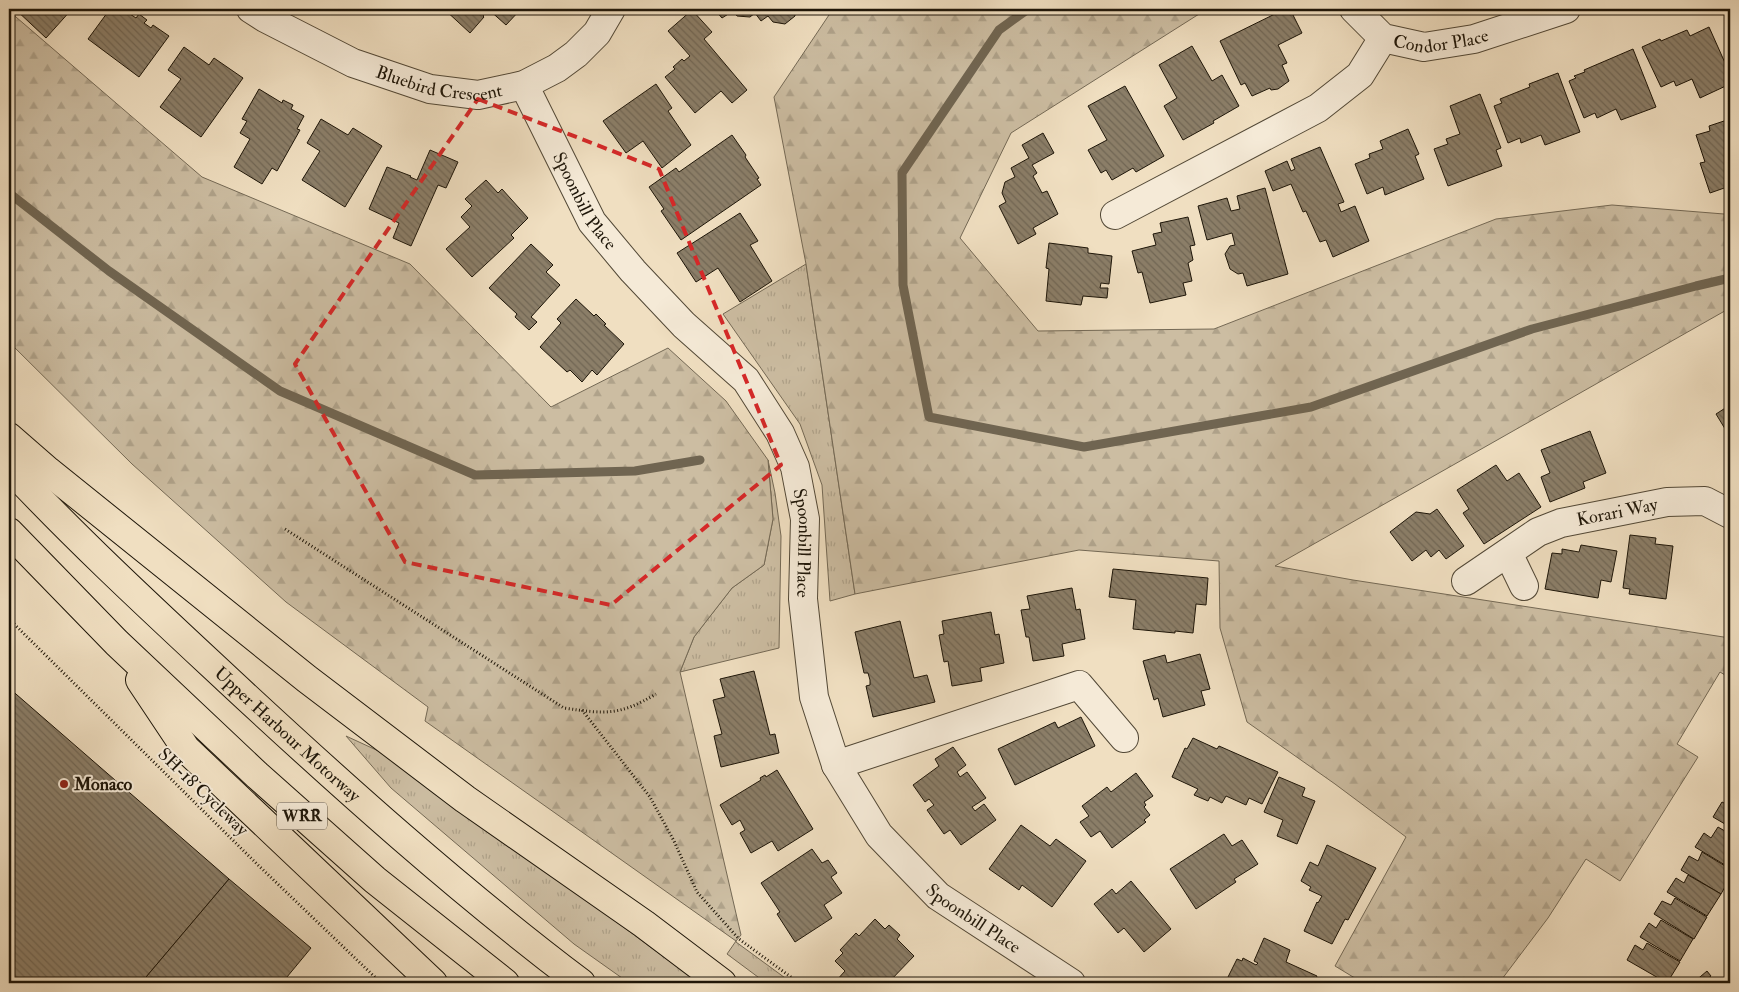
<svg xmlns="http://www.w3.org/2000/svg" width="1739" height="992" font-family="'IM FELL Double Pica',serif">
<defs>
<pattern id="grass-tufts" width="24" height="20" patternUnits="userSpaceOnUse" patternTransform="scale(1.25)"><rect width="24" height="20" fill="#ccbda2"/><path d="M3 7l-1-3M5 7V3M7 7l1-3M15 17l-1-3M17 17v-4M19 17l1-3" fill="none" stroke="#afa28a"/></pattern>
<pattern id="forest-firs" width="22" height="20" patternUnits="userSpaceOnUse" patternTransform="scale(1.25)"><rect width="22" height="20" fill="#ccbda2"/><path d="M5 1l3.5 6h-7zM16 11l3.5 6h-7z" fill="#afa28a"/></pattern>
<pattern id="building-back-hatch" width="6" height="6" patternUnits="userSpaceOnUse" patternTransform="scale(1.25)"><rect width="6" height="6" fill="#8b7e68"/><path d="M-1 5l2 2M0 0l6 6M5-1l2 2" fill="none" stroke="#716654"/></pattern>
</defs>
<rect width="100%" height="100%" fill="#f0dfc1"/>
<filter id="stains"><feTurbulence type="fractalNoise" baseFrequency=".004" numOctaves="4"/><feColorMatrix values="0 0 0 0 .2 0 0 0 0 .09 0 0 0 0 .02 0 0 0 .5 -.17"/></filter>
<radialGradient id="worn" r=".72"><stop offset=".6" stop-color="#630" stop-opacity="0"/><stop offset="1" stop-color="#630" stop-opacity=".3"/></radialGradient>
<g fill="url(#grass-tufts)" stroke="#746955">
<polygon points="806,264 855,594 830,601 822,485 800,424 723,314"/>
<polygon points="768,460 775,493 781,536 779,648 680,672 694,637 732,588 764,565 773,519"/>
<polygon points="346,736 398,760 699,983 629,983 574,944 391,788"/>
<polygon points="736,941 736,942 792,983 766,983 727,954"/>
</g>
<g fill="url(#forest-firs)" stroke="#746955">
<polygon points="833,9 1207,9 1011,133 960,238 1038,331 1214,329 1496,219 1612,205 1724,214 1730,211 1730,308 1275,566 1353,580 1730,638 1730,678 1720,672 1677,744 1698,757 1620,881 1586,859 1548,918 1499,983 1363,983 1335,966 1406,837 1335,784 1247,722 1220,628 1219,561 1079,550 855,594 806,264 774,97"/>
<polygon points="9,11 202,177 410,264 551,407 668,348 726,401 768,460 773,519 764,565 732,588 694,637 680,672 741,935 736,941 425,721 428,707 286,602 132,464 9,342"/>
</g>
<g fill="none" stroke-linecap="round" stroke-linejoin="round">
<g stroke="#706551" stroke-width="9">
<polyline points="1028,9 999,30 902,173 903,285 929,417 1084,447 1311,407 1532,329 1696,286 1730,278"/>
<polyline points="9,193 109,271 280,391 475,475 635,471 700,460"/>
</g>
</g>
<g fill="url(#building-back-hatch)" stroke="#1d1508">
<polygon points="15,9 72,9 46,38"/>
<polygon points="110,9 129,9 127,12 136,18 139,14 147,20 144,23 151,28 153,25 169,36 139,77 88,39"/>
<polygon points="444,9 521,9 506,25 488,9 483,16 484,17 470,33"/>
<polygon points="714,9 795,9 795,16 785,24 773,22 768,16 761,21 755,13 750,17 737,16 733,11 722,18"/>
<polygon points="1285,9 1290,9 1302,33 1278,45 1287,63 1282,65 1289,81 1278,89 1271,90 1270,88 1252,96 1245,83 1241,85 1220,41"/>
<polygon points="692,10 712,32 704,39 747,90 732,103 721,91 695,113 665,77 675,69 673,67 682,59 684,61 690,56 668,31"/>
<polygon points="1709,27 1730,74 1730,84 1700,98 1692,79 1676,86 1674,81 1661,87 1642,47 1660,39 1661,41 1687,30 1690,36"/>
<polygon points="1192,46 1212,81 1222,75 1239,106 1213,121 1214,123 1183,140 1164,106 1177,98 1159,65"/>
<polygon points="184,47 209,65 214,58 243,78 201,137 160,107 181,79 168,70"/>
<polygon points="1633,49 1656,107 1621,120 1616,109 1597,118 1595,113 1584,118 1569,81 1576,78 1574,76 1585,72 1584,70"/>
<polygon points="1558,73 1580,132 1545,145 1541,135 1521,143 1520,138 1508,143 1494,106 1502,103 1500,99 1530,87 1529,84"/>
<polygon points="656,84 672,108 668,111 691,145 662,168 643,141 626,153 603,121"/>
<polygon points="1125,86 1164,156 1136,172 1133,168 1112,180 1106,170 1101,173 1088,150 1107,140 1088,106"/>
<polygon points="259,89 282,103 283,100 293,105 291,109 304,116 297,129 300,130 277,171 272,168 262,184 234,167 250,139 240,133 247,121 242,119"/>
<polygon points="1480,94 1501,148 1496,150 1502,166 1448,186 1434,149 1448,144 1446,139 1460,134 1450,106"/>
<polygon points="321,119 348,135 353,128 382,146 345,207 302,180 320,151 307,143"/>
<polygon points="1730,119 1730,186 1710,193 1700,163 1705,162 1696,135 1710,131 1709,126"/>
<polygon points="1408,129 1419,154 1415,156 1424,179 1385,195 1383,187 1367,194 1355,164 1370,158 1369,154 1383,149 1380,141"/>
<polygon points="1043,133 1054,153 1032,165 1037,173 1033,176 1042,193 1047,191 1058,214 1033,228 1036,234 1018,244 999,206 1006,202 1002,193 1005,182 1015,177 1011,168 1029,158 1022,145"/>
<polygon points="732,135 746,155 745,157 759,178 757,179 761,185 681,240 661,211 664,209 649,187 676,168 679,172"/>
<polygon points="1320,147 1344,202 1338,204 1341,212 1355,206 1369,241 1333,257 1326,240 1320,242 1306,211 1303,212 1291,184 1273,191 1265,171 1287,161 1291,171 1295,169 1291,159"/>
<polygon points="430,150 458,162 446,188 438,185 411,246 393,238 399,223 369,209 387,167 411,176 410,177 417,180"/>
<polygon points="486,180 498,193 502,189 528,218 511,235 514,238 472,277 446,249 470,227 461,217 472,206 465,199"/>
<polygon points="1265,188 1288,274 1247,286 1243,273 1238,274 1230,269 1225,254 1230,246 1235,245 1232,233 1207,240 1198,206 1227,198 1231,211 1240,209 1237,196"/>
<polygon points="740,213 758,241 750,245 772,281 740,302 718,268 696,282 677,253"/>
<polygon points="1188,217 1195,245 1190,246 1193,260 1188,263 1192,281 1183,283 1186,295 1150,303 1142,272 1138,273 1132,251 1156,245 1153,234 1162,232 1160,223"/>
<polygon points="1049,243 1088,248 1088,253 1112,256 1109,284 1101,283 1100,288 1108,288 1107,298 1083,296 1081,305 1046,301 1049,269 1046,268"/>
<polygon points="531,244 553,265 546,272 560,285 531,317 537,322 529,330 515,317 517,314 489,288"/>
<polygon points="576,299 594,316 596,314 606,324 604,325 624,344 597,375 592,370 582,382 570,370 567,372 540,347 561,323 557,319"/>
<polygon points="1730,405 1730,437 1716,414"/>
<polygon points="1590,431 1606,473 1583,482 1585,488 1550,502 1541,477 1550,473 1541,450"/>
<polygon points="1496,465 1507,481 1519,473 1541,507 1484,544 1463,513 1469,509 1457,490"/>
<polygon points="1437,509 1464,546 1446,559 1439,550 1431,557 1426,550 1412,561 1390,532 1416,512 1430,514"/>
<polygon points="1630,535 1656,538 1655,544 1673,546 1666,599 1629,594 1630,589 1623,588"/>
<polygon points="1581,545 1617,551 1611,582 1601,580 1598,598 1545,589 1552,553 1562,554 1562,549 1579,552"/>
<polygon points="1113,569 1208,578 1206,605 1196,604 1193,633 1175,631 1175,633 1133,629 1136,600 1109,597"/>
<polygon points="1072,588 1076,610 1080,609 1085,639 1062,644 1064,656 1033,661 1029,637 1026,637 1021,610 1030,609 1027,596"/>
<polygon points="991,612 995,635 999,634 1004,663 980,668 982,681 952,686 948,661 944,662 939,635 944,634 942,621"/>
<polygon points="900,621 914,678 927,675 935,702 873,717 866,686 870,685 870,680 868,673 864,673 855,632"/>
<polygon points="1200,654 1210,689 1201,691 1205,705 1163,717 1158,698 1154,700 1143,661 1165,655 1167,663"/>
<polygon points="754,671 770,735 775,734 779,753 721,767 714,736 722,734 713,700 725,697 720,679"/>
<polygon points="9,688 229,879 141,983 9,983"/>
<polygon points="1081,717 1095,746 1015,785 998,749 1055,722 1058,728"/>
<polygon points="1193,738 1217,749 1219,746 1278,772 1262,804 1249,798 1246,805 1226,796 1222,803 1210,797 1208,801 1194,795 1198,789 1172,777 1185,748 1187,749"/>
<polygon points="953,747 966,765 957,772 960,777 967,772 986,798 972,807 975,811 984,804 996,820 961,845 950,830 944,834 927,810 934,805 929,799 925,802 913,785 939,766 935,759"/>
<polygon points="777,770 813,829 778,851 772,841 751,853 740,833 745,830 740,820 732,825 720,805 761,780 760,778 765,775 766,777"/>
<polygon points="1136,773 1153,796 1144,802 1146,805 1144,807 1150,815 1144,820 1146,822 1112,848 1100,831 1091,837 1080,822 1089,816 1082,806 1107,787 1111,792"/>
<polygon points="1279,777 1305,788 1302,796 1315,801 1297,844 1277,836 1283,820 1264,812"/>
<polygon points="1722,802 1730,806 1730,827 1713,817"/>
<polygon points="1021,825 1050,846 1056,839 1086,861 1052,907 1022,885 1019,890 989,869"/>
<polygon points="1718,827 1730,834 1730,868 1695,847 1704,833 1711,838"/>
<polygon points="1224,834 1232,846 1242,840 1258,864 1234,879 1236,882 1196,909 1170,869"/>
<polygon points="1327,845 1376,868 1348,920 1345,919 1332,944 1304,931 1317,902 1318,903 1322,896 1309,890 1311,887 1301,881 1310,862 1318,866"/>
<polygon points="812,849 822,863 828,860 837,873 831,877 842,893 824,905 832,918 795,942 777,914 780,912 761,883"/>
<polygon points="1702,852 1730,869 1730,878 1721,894 1681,870 1689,856 1698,861"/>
<polygon points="1688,875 1721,894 1707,916 1667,892 1676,878 1684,883"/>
<polygon points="229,879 311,948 282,983 141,983"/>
<polygon points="1131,881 1171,929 1144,952 1124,928 1118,933 1094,904 1112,889 1116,894"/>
<polygon points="1675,898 1707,917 1694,939 1654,914 1662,901 1671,905"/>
<polygon points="875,919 885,929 889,925 900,935 897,939 914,956 888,983 836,983 835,982 845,971 835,961 843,953 840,950 856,933 859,936"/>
<polygon points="1661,920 1693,939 1680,961 1640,937 1649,923 1656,928"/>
<polygon points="1264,938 1290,950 1286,962 1317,976 1314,983 1225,983 1237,959 1242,961 1243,958 1256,965 1258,963 1254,961"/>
<polygon points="1647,943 1680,962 1667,983 1627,960 1635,945 1643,950"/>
<polygon points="1707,971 1711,976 1702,983 1695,983 1694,982"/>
<polygon points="941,978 949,983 937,983"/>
</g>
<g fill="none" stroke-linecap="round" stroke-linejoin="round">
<defs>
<g id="minor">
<path id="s1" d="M251 9 265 18 353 63 430 89 478 95 524 85 557 68 576 54 597 33 611 9"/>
<path id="s2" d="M1354 9 1383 38 1424 47 1474 39 1566 9"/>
<path id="s3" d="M524 85 592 222 633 271 684 325 746 380 780 433 795 467 805 519 803 599 814 697 836 765 879 835 938 896 1071 983"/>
<polyline points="1115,215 1318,108 1360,75 1383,38"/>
<polyline points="1508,553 1524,586"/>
<path id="s4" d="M1466 581 1538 532 1561 523 1667 502 1705 501 1730 514"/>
<polyline points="836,765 1079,685 1124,738"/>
</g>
<g id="highway">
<polyline points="9,437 48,471 307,679 465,799 644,924 722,983"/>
<path id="s5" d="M9 467C78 541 154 611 228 680 342 786 458 890 581 983"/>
<polyline points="9,532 117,643 257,775 375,880 505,983"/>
<polyline points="140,680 186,749 433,983"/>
</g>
</defs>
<use href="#minor" stroke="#524836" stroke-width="30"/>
<use href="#highway" stroke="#1d1508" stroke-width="30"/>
<g stroke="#1d1508" stroke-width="3" stroke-dasharray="1 2.5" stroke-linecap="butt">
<path d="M285 529 564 708C605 714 619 716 656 694"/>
<polyline points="9,619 258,865 381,983"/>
<polyline points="582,710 650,797 674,841 697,892 739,939 799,983"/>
</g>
<use href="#minor" stroke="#f5ead7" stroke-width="28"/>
<use href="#highway" stroke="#f0dfc1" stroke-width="28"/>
</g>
<path fill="none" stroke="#d62828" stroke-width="4" stroke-dasharray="10 6" stroke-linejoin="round" d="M478 99 659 169 781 465 611 605 405 562 295 364Z"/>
<circle fill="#8f2418" stroke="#f5ead7" stroke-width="2" cx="64" cy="784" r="5"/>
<g text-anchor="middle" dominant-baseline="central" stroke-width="4" stroke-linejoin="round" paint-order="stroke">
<rect fill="#f5ead7" stroke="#5e5546" stroke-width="1" x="277" y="802.5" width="50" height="27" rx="4"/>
<g font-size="16" font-weight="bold" fill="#1d1508">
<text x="302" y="816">WRR</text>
</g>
<g font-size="18" fill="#1d1508" stroke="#f5ead7">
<text stroke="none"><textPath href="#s2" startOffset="100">Condor Place</textPath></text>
<text stroke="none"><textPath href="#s1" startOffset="205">Bluebird Crescent</textPath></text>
<text stroke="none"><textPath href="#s3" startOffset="131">Spoonbill Place</textPath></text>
<text stroke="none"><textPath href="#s4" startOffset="169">Korari Way</textPath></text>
<text stroke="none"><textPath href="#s3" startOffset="551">Spoonbill Place</textPath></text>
<text stroke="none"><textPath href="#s5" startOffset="386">Upper Harbour Motorway</textPath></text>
<text transform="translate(203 792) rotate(44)">SH-18 Cycleway</text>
<text stroke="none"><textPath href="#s3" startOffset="986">Spoonbill Place</textPath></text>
</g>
<g font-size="18" font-weight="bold" fill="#1d1508" stroke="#f5ead7" text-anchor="start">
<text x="74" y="784">Monaco</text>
</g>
</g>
<rect width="1739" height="992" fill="none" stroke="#f0dfc1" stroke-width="30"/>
<rect x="10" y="10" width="1719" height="972" fill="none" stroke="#1d1508" stroke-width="2.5"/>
<rect x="15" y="15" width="1709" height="962" fill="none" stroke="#1d1508"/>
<rect width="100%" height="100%" filter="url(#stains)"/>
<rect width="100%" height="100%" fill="url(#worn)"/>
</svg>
